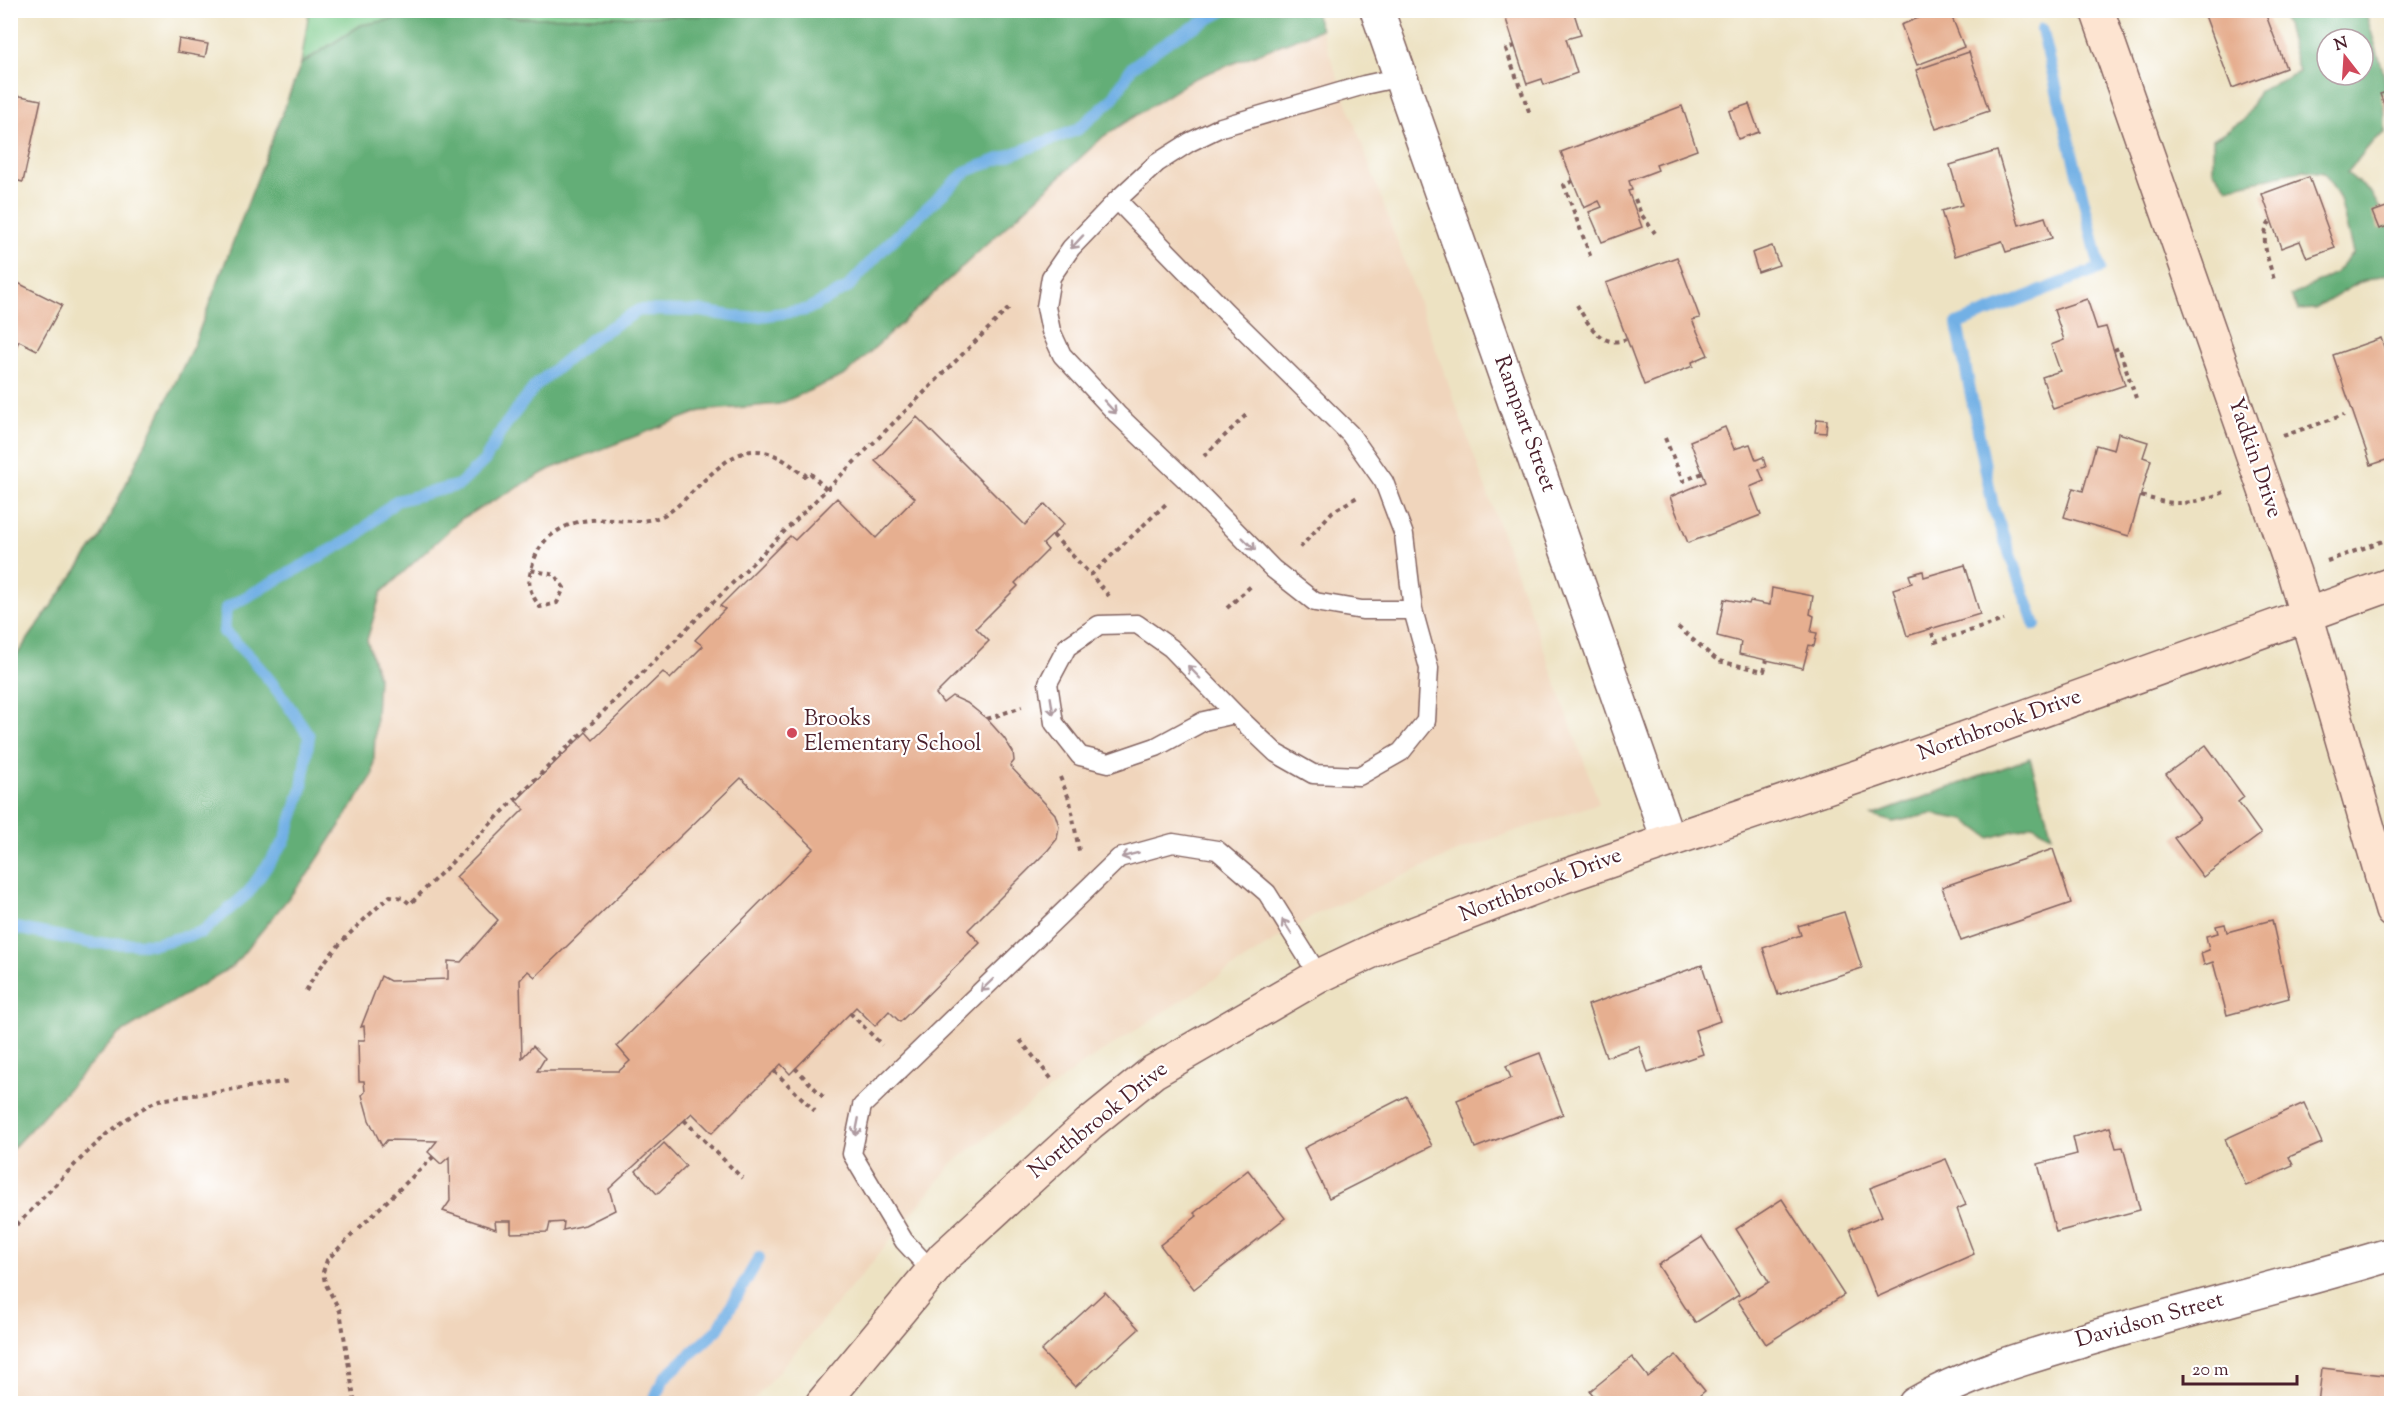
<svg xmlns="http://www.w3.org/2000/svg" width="2402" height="1414" font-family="'Sorts Mill Goudy',serif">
<rect width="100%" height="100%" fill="#fff"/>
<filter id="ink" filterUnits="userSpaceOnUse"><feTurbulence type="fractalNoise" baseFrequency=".0167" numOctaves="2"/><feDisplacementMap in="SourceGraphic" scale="12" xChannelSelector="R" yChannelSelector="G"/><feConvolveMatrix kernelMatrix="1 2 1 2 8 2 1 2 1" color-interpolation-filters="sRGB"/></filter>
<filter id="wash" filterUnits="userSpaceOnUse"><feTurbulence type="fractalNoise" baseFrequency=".008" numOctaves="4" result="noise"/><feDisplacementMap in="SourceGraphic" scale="24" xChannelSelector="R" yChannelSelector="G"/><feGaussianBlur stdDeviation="1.35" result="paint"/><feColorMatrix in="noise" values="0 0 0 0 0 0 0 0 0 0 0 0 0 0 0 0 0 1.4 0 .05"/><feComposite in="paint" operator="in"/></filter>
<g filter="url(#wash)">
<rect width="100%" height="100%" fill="#ede2c2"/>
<polygon fill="#f0d5bc" points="309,11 1314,11 1599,803 1471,846 1314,915 1080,1066 954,1162 860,1277 751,1403 11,1404 11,663 100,537 194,344 301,64"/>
<g fill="#7bca8b" stroke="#62745b" stroke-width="1.5">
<polygon points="309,11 442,11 361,25 301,64"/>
<polygon points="468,11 917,11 911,13 521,18"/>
</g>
<g fill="#64ae77" stroke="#576651" stroke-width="1.5" fill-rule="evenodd">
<polygon points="917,10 1314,10 1321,29 1193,79 1104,136 845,375 779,404 701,411 550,469 461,519 381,593 367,640 378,677 373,775 308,874 233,966 118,1035 11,1150 11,663 100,537 194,344 301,64 361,25 442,11 468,11 521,18 911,13"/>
<path d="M2282 11H2365L2384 74 2385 133 2374 140 2347 173 2371 193 2391 229V273L2358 283 2315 309 2299 310 2291 296 2335 273 2353 253 2340 199 2324 173 2304 170 2227 188 2213 170V139L2244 120 2259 91 2299 72ZM2327 39H2363V75H2327Z"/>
<polygon points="2030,758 2052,836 2033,825 1990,838 1965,820 1932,814 1893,822 1872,816"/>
</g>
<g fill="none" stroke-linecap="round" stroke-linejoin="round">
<g stroke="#72b0e5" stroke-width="12">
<polyline points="2035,625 1993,507 1957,324 2100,268 2042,29"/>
<path d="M10 927 92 943 155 944 202 932 248 893 285 840 302 788 309 736C284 698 259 662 224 632L226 608 355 537 396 501 459 485 485 460 503 428 536 385 593 338 639 310 701 311 744 318 806 310 847 288 885 247 967 171 1077 130 1112 100 1132 67 1170 40 1225 10"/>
<polyline points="652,1404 664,1378 718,1329 759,1258"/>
</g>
</g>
<g id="blocks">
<g fill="#e6af90" fill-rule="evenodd">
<polygon points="1503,10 1573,10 1581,35 1566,39 1577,73 1544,85 1542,79 1527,84"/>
<polygon points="1938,10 1949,10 1964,47 1917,65 1901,25"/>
<polygon points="2203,10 2264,10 2286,68 2232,88"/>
<polygon points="179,39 208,44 205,57 177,52"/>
<polygon points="1969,52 1989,111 1936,129 1916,70"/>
<polygon points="2390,91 2392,116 2389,117 2380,94"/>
<polygon points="10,94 41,100 23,182 10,179"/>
<polygon points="1749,104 1759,132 1738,139 1729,111"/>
<polygon points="1682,106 1697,150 1656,165 1658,170 1629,181 1632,190 1628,191 1642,227 1602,242 1589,212 1602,207 1599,201 1584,208 1561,152"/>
<polygon points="1997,151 2019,225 2045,217 2052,238 2006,252 2002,241 1955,256 1941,211 1962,205 1950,165"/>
<polygon points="2309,177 2335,248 2307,258 2300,241 2281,248 2262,194"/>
<polygon points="2392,205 2392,225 2379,229 2372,212"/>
<polygon points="1772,246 1779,265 1758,272 1752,253"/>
<polygon points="1677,257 1700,318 1692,320 1708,355 1692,362 1693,366 1644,385 1606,283"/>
<polygon points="10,279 62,305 37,350 19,341 10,358"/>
<polygon points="2087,299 2097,329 2106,327 2125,385 2053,409 2042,377 2060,371 2051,345 2064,340 2054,310"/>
<polygon points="2381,338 2392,370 2392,458 2371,465 2333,355"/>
<path d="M917 417 1025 525 1045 504 1064 524 1043 544 1048 550 1015 583 1018 586 976 628 989 641 936 694 943 703 952 696 967 703 987 719 1004 738 1013 752 1014 761 1010 766 1055 814 1059 826 1057 839 1048 850 968 930 980 943 900 1022 889 1011 875 1026 856 1007 790 1074 781 1064 712 1133 692 1113 609 1189 615 1210 585 1225 563 1230 564 1222 550 1223 548 1232 511 1233V1221H495L496 1229 443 1211 450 1201 449 1157 441 1164 428 1152 437 1141 387 1140 382 1146 369 1120 362 1095 365 1092 364 1081H359L358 1040H365L364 1026 361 1027 381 976 390 981 448 979V961L461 962 498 920 456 877 524 809 516 801 586 732 593 740 663 672 670 679 703 646 695 640 725 609 720 606 790 536 795 540 837 498 876 538 915 498 875 461ZM741 778 814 848 617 1046 630 1061 619 1071H537L545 1058 533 1046 522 1058 520 980 528 971 535 977Z"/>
<polygon points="1817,419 1827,420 1826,433 1815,432"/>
<polygon points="1725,427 1734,449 1750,444 1756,460 1763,457 1766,467 1759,469 1764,481 1750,487 1761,515 1688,543 1670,497 1706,482 1690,441"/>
<polygon points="2118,433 2148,442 2143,457 2151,460 2129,536 2064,517 2073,488 2083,491 2096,445 2114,450"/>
<polygon points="1965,565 1980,614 1907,636 1893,589 1912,583 1909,575 1923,571 1924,577"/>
<polygon points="1772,588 1813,596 1810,614 1814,616 1811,632 1817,633 1814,646 1809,645 1803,668 1739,654 1741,642 1717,636 1724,599 1749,604 1750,601 1770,605"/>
<polygon points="2206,745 2244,797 2238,802 2261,834 2203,877 2174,838 2200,819 2166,774"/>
<polygon points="2053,849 2071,903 1961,941 1942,887"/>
<polygon points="1844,912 1862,968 1778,995 1763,948 1801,935 1798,926"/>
<polygon points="2272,920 2289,998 2227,1015 2213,962 2204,965 2201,953 2209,950 2206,936 2218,933 2216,926 2225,924 2227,932"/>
<polygon points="1702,965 1720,1021 1695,1030 1703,1054 1648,1073 1639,1046 1606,1057 1588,1005"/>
<polygon points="1540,1053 1563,1114 1475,1148 1457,1100 1511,1078 1506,1066"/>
<polygon points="1406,1096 1432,1146 1329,1198 1304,1148"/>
<polygon points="2304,1103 2322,1143 2289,1157 2293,1165 2246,1186 2225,1139"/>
<polygon points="2110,1127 2116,1148 2123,1147 2140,1210 2056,1232 2038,1164 2077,1154 2073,1137"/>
<polygon points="664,1143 686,1166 657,1194 636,1171"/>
<polygon points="1946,1159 1966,1205 1957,1209 1974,1254 1877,1297 1850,1229 1882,1216 1870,1188"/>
<polygon points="1248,1170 1285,1218 1194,1289 1160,1245 1197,1216 1194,1213"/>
<polygon points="1782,1199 1844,1295 1766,1344 1738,1301 1769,1282 1736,1229"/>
<polygon points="1702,1237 1739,1295 1695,1323 1658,1265"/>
<polygon points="1105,1292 1139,1329 1075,1387 1041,1351"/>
<polygon points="1676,1355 1705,1391 1689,1404 1600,1404 1590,1391 1632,1357 1648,1377"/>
<polygon points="2322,1368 2392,1376 2392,1404 2318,1404"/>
</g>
</g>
</g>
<g filter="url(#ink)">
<use href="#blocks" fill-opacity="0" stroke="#836360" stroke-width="1.5"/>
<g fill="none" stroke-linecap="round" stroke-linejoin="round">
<defs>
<g id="lane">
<polyline points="1401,77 1364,85 1221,127 1190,142 1157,163 1117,200 1071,248 1051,277 1046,307 1051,331 1062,355 1117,414 1186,480 1273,569 1315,602 1362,610 1413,610"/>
<polyline points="1117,200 1225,311 1350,434 1384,482 1404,535 1413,610 1429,668 1426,721 1401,752 1359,776 1313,774 1276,753 1235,714 1171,648 1137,624 1099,625 1067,647 1048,683 1054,723 1080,756 1109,763 1156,747 1204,721 1235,714"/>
<polyline points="932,1271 904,1241 852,1154 862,1106 1119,858 1173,843 1217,850 1267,893 1319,976"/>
</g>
<g id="street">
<polyline points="1377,10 1668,839"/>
<path d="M1915 1404C1967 1374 2027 1357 2085 1340 2187 1309 2290 1285 2392 1254"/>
</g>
<g id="secondary">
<polyline points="2097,10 2294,573 2392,911"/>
<polyline points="822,1404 944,1257 1089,1124 1153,1072 1319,976 1387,944 1562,877 1877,770 2392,584"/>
</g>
</defs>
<use href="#lane" stroke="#836360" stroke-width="21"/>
<use href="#street" stroke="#836360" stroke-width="36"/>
<use href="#secondary" stroke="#836360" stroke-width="36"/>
<g stroke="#836360" stroke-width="4" stroke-dasharray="4.5 4.5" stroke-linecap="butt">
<polyline points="1515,46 1506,49 1530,114"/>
<polyline points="1573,181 1564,185 1591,258"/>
<polyline points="1635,199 1641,214 1655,233"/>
<path d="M2270 222C2258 237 2270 264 2274 280"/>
<path d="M1577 305C1587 322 1601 350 1626 339"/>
<polyline points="2114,350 2119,348 2136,398"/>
<polyline points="2283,436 2344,415"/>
<polyline points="1665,438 1683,481 1703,473"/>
<polyline points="1204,456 1246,415"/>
<path d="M2141 496C2178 507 2191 505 2227 491"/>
<polyline points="1053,535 1091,575"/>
<polyline points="1300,548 1332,512 1359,496"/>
<polyline points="2327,561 2392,538"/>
<path d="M531 570 555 575 564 588 557 603 540 607C527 589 527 581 534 560 539 546 547 537 559 530 595 508 630 530 662 516 673 511 682 502 690 494 731 454 754 430 804 476L809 472 826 489"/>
<polyline points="1109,596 1091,575 1168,502"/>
<polyline points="1227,608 1251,586"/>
<polyline points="1678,627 1718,661 1764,671 1767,660"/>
<polyline points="1932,633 1935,642 2004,620"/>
<polyline points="987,719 1022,707"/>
<polyline points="1060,777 1070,801 1079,851"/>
<path d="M306 991C325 954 359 924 390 896L403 898 410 904 1011 306"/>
<polyline points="850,1013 882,1045"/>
<polyline points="1020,1040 1054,1082"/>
<polyline points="795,1068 826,1100"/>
<polyline points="774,1071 815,1111"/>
<polyline points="684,1120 742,1178"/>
<polyline points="359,1228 433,1157"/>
<path d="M10 1231C56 1188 102 1126 159 1100L290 1081"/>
<polyline points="353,1234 327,1260 323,1272 325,1283 340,1311 355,1404"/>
</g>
<use href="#lane" stroke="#fff" stroke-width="18"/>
<use href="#street" stroke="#fff" stroke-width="33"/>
<use href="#secondary" stroke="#fde4d1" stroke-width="33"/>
</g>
<defs><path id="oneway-shaft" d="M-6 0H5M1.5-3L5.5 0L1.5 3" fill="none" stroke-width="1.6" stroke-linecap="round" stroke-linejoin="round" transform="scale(1.5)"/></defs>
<g stroke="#ae9aa0">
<use href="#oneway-shaft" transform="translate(1077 242) rotate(133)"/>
<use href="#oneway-shaft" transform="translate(1110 407) rotate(47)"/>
<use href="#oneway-shaft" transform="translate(1249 544) rotate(45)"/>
<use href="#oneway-shaft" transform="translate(1194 672) rotate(-134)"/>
<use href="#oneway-shaft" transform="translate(1052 706) rotate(81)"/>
<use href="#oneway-shaft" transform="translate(1130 855) rotate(165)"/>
<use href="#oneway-shaft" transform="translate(1287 927) rotate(-122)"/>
<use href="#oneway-shaft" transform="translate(987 985) rotate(136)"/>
<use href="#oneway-shaft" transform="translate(857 1127) rotate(101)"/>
</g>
</g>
<circle fill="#d1495b" stroke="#fff" stroke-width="2" cx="792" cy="733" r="6"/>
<g text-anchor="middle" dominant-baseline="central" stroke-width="4.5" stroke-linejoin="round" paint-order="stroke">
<g font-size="22" fill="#4a1f2b" stroke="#fff">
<text transform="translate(1524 424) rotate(70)">Rampart Street</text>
<text transform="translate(2254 458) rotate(71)">Yadkin Drive</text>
<text transform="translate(2000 726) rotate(-20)">Northbrook Drive</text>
<text transform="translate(1541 886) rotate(-21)">Northbrook Drive</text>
<text transform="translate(1099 1121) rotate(-39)">Northbrook Drive</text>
<text transform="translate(2150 1321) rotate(-16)">Davidson Street</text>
</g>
<g font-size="22" fill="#4a1f2b" stroke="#fff" text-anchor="start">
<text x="804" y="720">Brooks<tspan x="804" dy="25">Elementary School</tspan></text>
</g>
</g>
<rect width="2402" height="1414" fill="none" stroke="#fff" stroke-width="36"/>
<g transform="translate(2345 57) rotate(343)"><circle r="28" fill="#ffffff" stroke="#b7a5aa" stroke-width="1.5"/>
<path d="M0-4.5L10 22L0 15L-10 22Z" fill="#d1495b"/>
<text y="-9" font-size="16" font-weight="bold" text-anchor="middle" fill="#4a1f2b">N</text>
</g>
<path d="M2183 1375v9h114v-9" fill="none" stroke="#4a1f2b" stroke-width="3"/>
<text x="2192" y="1375" font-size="18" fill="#4a1f2b" stroke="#ffffff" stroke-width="4.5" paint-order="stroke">20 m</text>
</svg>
